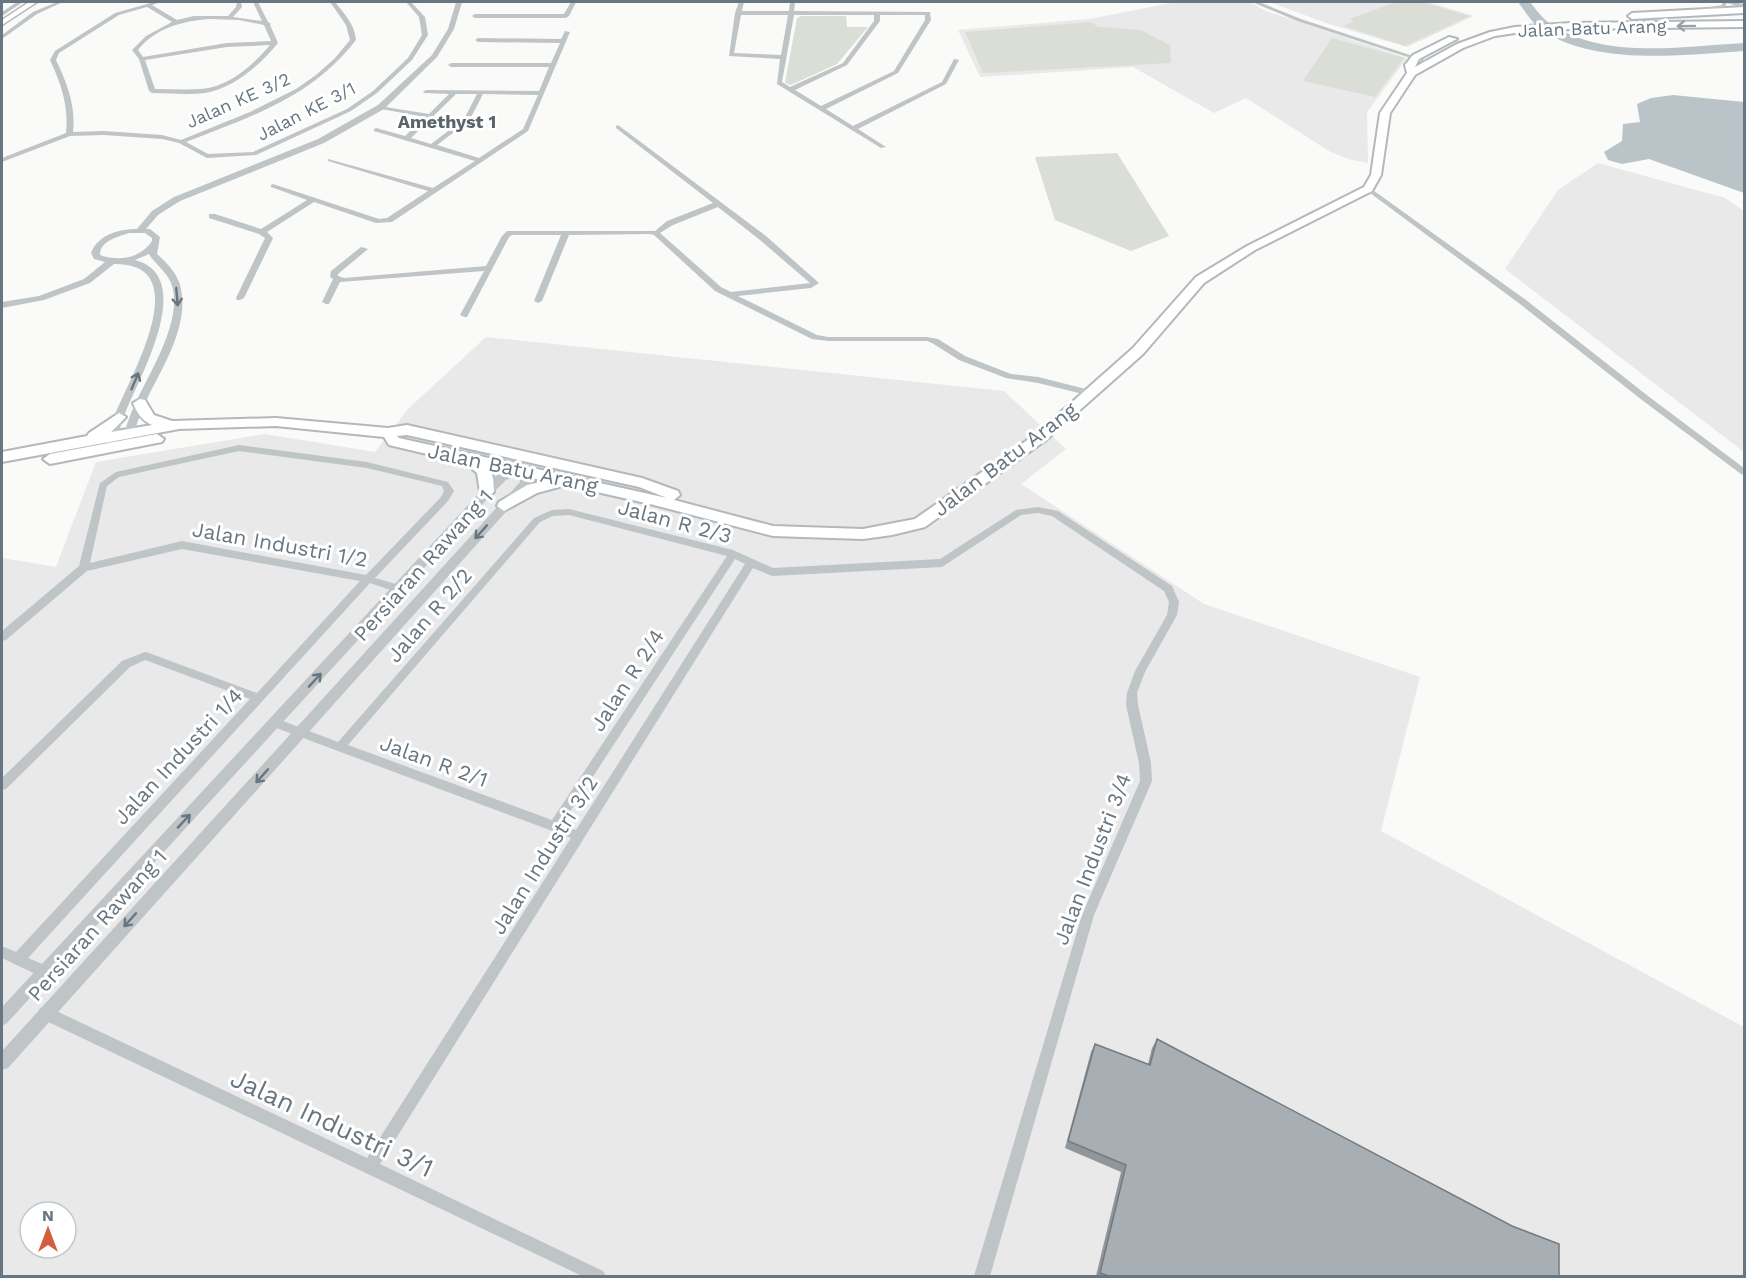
<svg xmlns="http://www.w3.org/2000/svg" width="1746" height="1278" font-family="'Work Sans',sans-serif">
<rect width="100%" height="100%" fill="#fafaf8"/>
<g fill="#e8e9e8" fill-rule="evenodd">
<polygon points="1176,2 1249,2 1266,11 1407,58 1367,112 1368,163 1348,159 1329,151 1246,98 1214,113 1133,67 980,77 958,30 1089,19"/>
<polygon points="1269,2 1433,2 1431,3 1474,16 1407,47 1326,23"/>
<polygon points="1598,163 1725,198 1744,211 1744,452 1505,269 1558,190"/>
<path d="M486 337 1004 391 1066 449 1021 484 1204 604 1420 677 1381 831 1744 1027V1276H2V558L56 567 96 462 265 434 375 452 408 409ZM30 1212H66V1248H30Z"/>
</g>
<g fill="#daded7">
<polygon points="1396,2 1422,2 1470,16 1405,46 1344,26 1354,21 1350,19"/>
<polygon points="801,16 846,16 847,27 868,27 837,64 791,85 785,83 797,18"/>
<polygon points="1091,22 1098,27 1140,30 1170,45 1171,63 983,73 965,32"/>
<polygon points="1332,38 1404,58 1375,97 1303,81"/>
<polygon points="1117,153 1169,236 1131,251 1055,220 1035,157"/>
</g>
<polygon fill="#bac4c8" points="1673,95 1744,102 1744,193 1649,159 1622,164 1608,160 1604,152 1622,141 1623,124 1640,122 1637,104 1651,98"/>
<g fill="none" stroke-linecap="round" stroke-linejoin="round">
<path fill="#bac4c8" fill-rule="evenodd" d="M1518 2H1530C1535 8 1541 17 1548 22 1603 61 1681 46 1744 43V51C1683 55 1590 67 1538 27 1531 21 1524 10 1518 2Z"/>
<defs>
<polygon id="secondary" points="29,2 37,2 2,25 2,20"/>
<g id="primary">
<polygon points="1744,7 1744,13 1632,19 1628,16 1632,13"/>
<path d="M1744 21V27L1571 29 1515 33 1495 36 1463 48 1415 75 1390 113 1381 175 1372 191 1255 250 1204 283 1143 354 1046 440 925 527 892 535 863 539 773 536 650 504 566 485 537 493 504 511 497 506 499 502 527 485 545 481 488 468 493 477 494 492 487 497 480 492 477 473 465 463 389 445 384 437 276 426 179 429 2 462V452L87 436 89 433 119 413 126 417 111 432 152 425C142 421 137 413 133 403L140 399 145 400 154 415 172 421 276 418 388 428 407 425 642 478 678 491 680 495 674 500 773 526 863 529 915 519 1036 434 1133 348 1196 277 1247 246 1364 187 1371 175 1380 113 1407 73 1405 65 1413 55 1449 37 1457 39 1419 59 1415 67 1457 44 1490 32 1515 27 1571 23ZM407 435 639 487 667 498 399 438 397 436Z"/>
<polygon points="157,434 164,439 162,442 50,464 43,459 50,454"/>
</g>
</defs>
<use href="#secondary" stroke="#b4babe" stroke-width="3"/>
<use href="#primary" stroke="#b3b8bc" stroke-width="4"/>
<g fill="#bfc4c7" fill-rule="evenodd">
<polygon points="17,2 23,2 2,16 2,12"/>
<polygon points="57,2 63,2 37,14 2,39 2,35 33,12"/>
<path d="M154 2H161L152 5 177 20 194 16H228L236 7 237 2H241L242 7 233 17 262 21 253 2H258L268 22 271 24 270 25 278 43C259 66 234 88 205 93 188 95 169 93 152 93L149 91 139 59 132 50 146 36 172 22 147 7 119 15 59 53 56 60C67 83 76 106 73 132L104 131 162 135 181 140 250 112 296 89 316 75 335 58 350 40 346 25 330 2H335C344 13 355 25 356 40 311 98 252 116 186 142L208 154 253 152 347 109 373 91 408 58 422 35 419 17 406 2H411L425 17 428 35 412 60 377 93 351 111 256 155 207 158 179 143 162 139 104 135 70 136 2 162V158L66 133C69 107 61 83 50 60L55 51 115 13ZM209 19 239 20 264 25 271 41 227 43 143 57 138 50C155 28 183 21 209 19ZM270 45C253 65 229 87 201 89 186 90 170 89 155 89L145 60 227 47Z"/>
<polygon points="571,2 576,2 569,16 566,18 475,18 472,16 475,14 564,14"/>
<path d="M739 2H744L742 11H789L790 2H795L794 11 930 12 931 20 898 73 826 109 853 126 942 82 954 59 959 60 946 84 858 129 886 147 881 148 777 84 780 59 729 56 735 13ZM741 15H788L781 55 734 53ZM794 15H874V21L843 63 790 87 782 82ZM880 15H925V20L894 71 821 106 795 90 847 65 880 21Z"/>
<polygon points="1722,2 1733,2 1744,4 1744,8 1727,3 1724,8 1699,12 1696,10 1722,5"/>
<path d="M565 31 570 32 528 131 392 222 376 223 314 202 267 232 273 238 244 298 240 300H237L236 298 265 238 259 234 209 218V214H215L261 229 307 200 271 187V185L273 184 379 219 387 218 428 191 328 161V159L433 188 475 161 374 131V129L376 128 405 136 425 117 381 109 378 107 379 106 429 114 449 94 424 93 423 92 426 90 539 91 549 67H451L448 65 451 63H551L560 43 478 42 475 40 478 38 561 39ZM456 94H477L464 119 431 144 411 138ZM483 94 538 95 523 129 479 158 437 145 469 121Z"/>
<path d="M618 125 766 236 819 283 811 288 738 296 817 335 828 337H927L938 339 965 356 1011 374 1038 377 1094 391 1095 393 1091 396 1038 383 1006 378 959 360 932 343 927 341H828L812 339 715 291 654 235 650 234 569 235 542 301 538 303 534 301 561 235H512L509 237 467 317H464L460 315 484 271 340 282 329 304H326L322 302 333 279 330 277 331 271 361 247 368 249 338 274V276L344 278 486 266 502 236 507 231H655L667 221 713 203 616 128V126ZM718 207 760 240 810 283 731 292 721 287 660 233 673 225Z"/>
<polygon points="1366,188 1370,188 1526,300 1648,396 1744,468 1744,475 1741,474 1642,400 1520,304 1366,190"/>
<path d="M239 445 367 462 448 482 454 491 448 501 375 578 403 586 404 589 403 592 399 593 370 583 28 958 49 967 51 972 49 977 44 978 2 958V946L16 952 250 699 145 660 130 667 6 789 2 790V778L122 661 145 652 149 653 257 693 360 581 182 549 87 571 6 640 2 641V631L79 566 100 483 116 472ZM239 451 367 468 442 486 444 491 441 497 366 575 182 541 90 563 107 486 119 477Z"/>
<path d="M1038 507 1058 511 1172 586 1179 602 1177 615 1145 672 1137 693 1138 705 1151 763 1152 781 1094 915 990 1276H974L1082 915 1140 781 1139 763 1126 705 1127 693 1135 671 1167 615 1169 602 1164 591 1052 516 1038 513 1021 515 942 567 772 576 753 568 380 1164 603 1271 606 1276H582L40 1018 38 1013 40 1008 45 1006 50 1008 367 1158 571 838 271 726 269 723 271 720 275 718 338 742 534 518 552 510 569 509 733 550 773 568 940 559 1016 510ZM569 515 727 556 552 820 348 745 540 522 553 516ZM735 559 745 564 576 830 562 824Z"/>
</g>
<g fill="#bfc4c7" fill-rule="evenodd">
<path d="M456 2H462L454 29 437 57 384 109 324 143 180 201 158 215 146 229H150L160 237 157 254C167 263 179 275 181 289 189 328 161 369 145 403 139 416 135 429 131 443L130 445H122L121 443C125 430 129 417 135 404 149 373 185 318 171 283 166 271 155 264 149 254L135 260C199 277 137 381 124 416 120 426 118 437 116 448L115 450H107L106 448C108 438 110 427 114 417 128 380 199 263 114 264L90 283 44 300 2 308V302L39 296 84 279 105 262 94 259 91 253C98 235 118 229 137 229L152 211 174 197 318 139 378 105 432 55 448 29ZM129 233H145L152 238V241C141 258 119 262 100 255 100 241 117 237 129 233Z"/>
<polygon points="1252,2 1259,2 1301,19 1434,63 1429,64 1297,21"/>
<polygon points="523,465 528,469 530,483 529,486 8,1068 2,1070 2,1051 520,482 519,475 506,480 491,495 7,1023 2,1026 2,1007 483,489 498,474"/>
</g>
<use href="#secondary" fill="#fff" fill-rule="evenodd"/>
<use href="#primary" fill="#fff" fill-rule="evenodd"/>
</g>
<polygon fill="#90969b" points="1157,1039 1559,1276 1096,1276 1121,1172 1065,1148 1091,1052 1095,1044 1148,1064 1152,1048"/>
<polygon fill="#a7afb4" stroke="#757a7e" stroke-width="1.5" points="1157,1039 1512,1226 1559,1244 1559,1276 1109,1276 1100,1273 1126,1165 1068,1141 1095,1044 1150,1065"/>
<defs><path id="oneway-shaft" d="M-6 0H5M1.5-3L5.5 0L1.5 3" fill="none" stroke-width="1.6" stroke-linecap="round" stroke-linejoin="round" transform="scale(1.5)"/></defs>
<use stroke="#959fa6" href="#oneway-shaft" transform="translate(1686 26) rotate(179)"/>
<g stroke="#677680">
<use href="#oneway-shaft" transform="translate(177 297) rotate(85)"/>
<use href="#oneway-shaft" transform="translate(135 381) rotate(-67)"/>
<use href="#oneway-shaft" transform="translate(481 532) rotate(132)"/>
<use href="#oneway-shaft" transform="translate(315 680) rotate(-47)"/>
<use href="#oneway-shaft" transform="translate(262 776) rotate(132)"/>
<use href="#oneway-shaft" transform="translate(184 821) rotate(-47)"/>
<use href="#oneway-shaft" transform="translate(130 920) rotate(132)"/>
</g>
<g text-anchor="middle" dominant-baseline="central" stroke-width="6" stroke-linejoin="round" paint-order="stroke">
<g font-size="18" fill="#677680" stroke="#fff">
<text transform="translate(1592 28) rotate(-2)">Jalan Batu Arang</text>
<text transform="translate(238 100) rotate(-24)">Jalan KE 3/2</text>
<text transform="translate(306 111) rotate(-27)">Jalan KE 3/1</text>
</g>
<g font-size="18" font-weight="bold" fill="#59646b" stroke="#fff">
<text x="447" y="121">Amethyst 1</text>
</g>
<g font-size="21" fill="#677680" stroke="#fff">
<text transform="translate(1005 459) rotate(-37)">Jalan Batu Arang</text>
<text transform="translate(513 468) rotate(12)">Jalan Batu Arang</text>
<text transform="translate(675 521) rotate(15)">Jalan R 2/3</text>
<text transform="translate(280 544) rotate(10)">Jalan Industri 1/2</text>
<text transform="translate(423 565) rotate(-48)">Persiaran Rawang 1</text>
<text transform="translate(429 615) rotate(-49)">Jalan R 2/2</text>
<text transform="translate(627 680) rotate(-57)">Jalan R 2/4</text>
<text transform="translate(178 756) rotate(-47)">Jalan Industri 1/4</text>
<text transform="translate(434 761) rotate(20)">Jalan R 2/1</text>
<text transform="translate(544 855) rotate(-58)">Jalan Industri 3/2</text>
<text transform="translate(1092 859) rotate(-69)">Jalan Industri 3/4</text>
<text transform="translate(97 925) rotate(-48)">Persiaran Rawang 1</text>
</g>
<g font-size="26" fill="#677680" stroke="#fff">
<text transform="translate(332 1123) rotate(25)">Jalan Industri 3/1</text>
</g>
</g>
<rect width="1746" height="1278" fill="none" stroke="#677680" stroke-width="6"/>
<g transform="translate(48 1230)"><circle r="28" fill="#ffffff" stroke="#c2c8cc" stroke-width="1.5"/>
<path d="M0-4.5L10 22L0 15L-10 22Z" fill="#d25e3f"/>
<text y="-9" font-size="16" font-weight="bold" text-anchor="middle" fill="#677680">N</text>
</g>
</svg>
